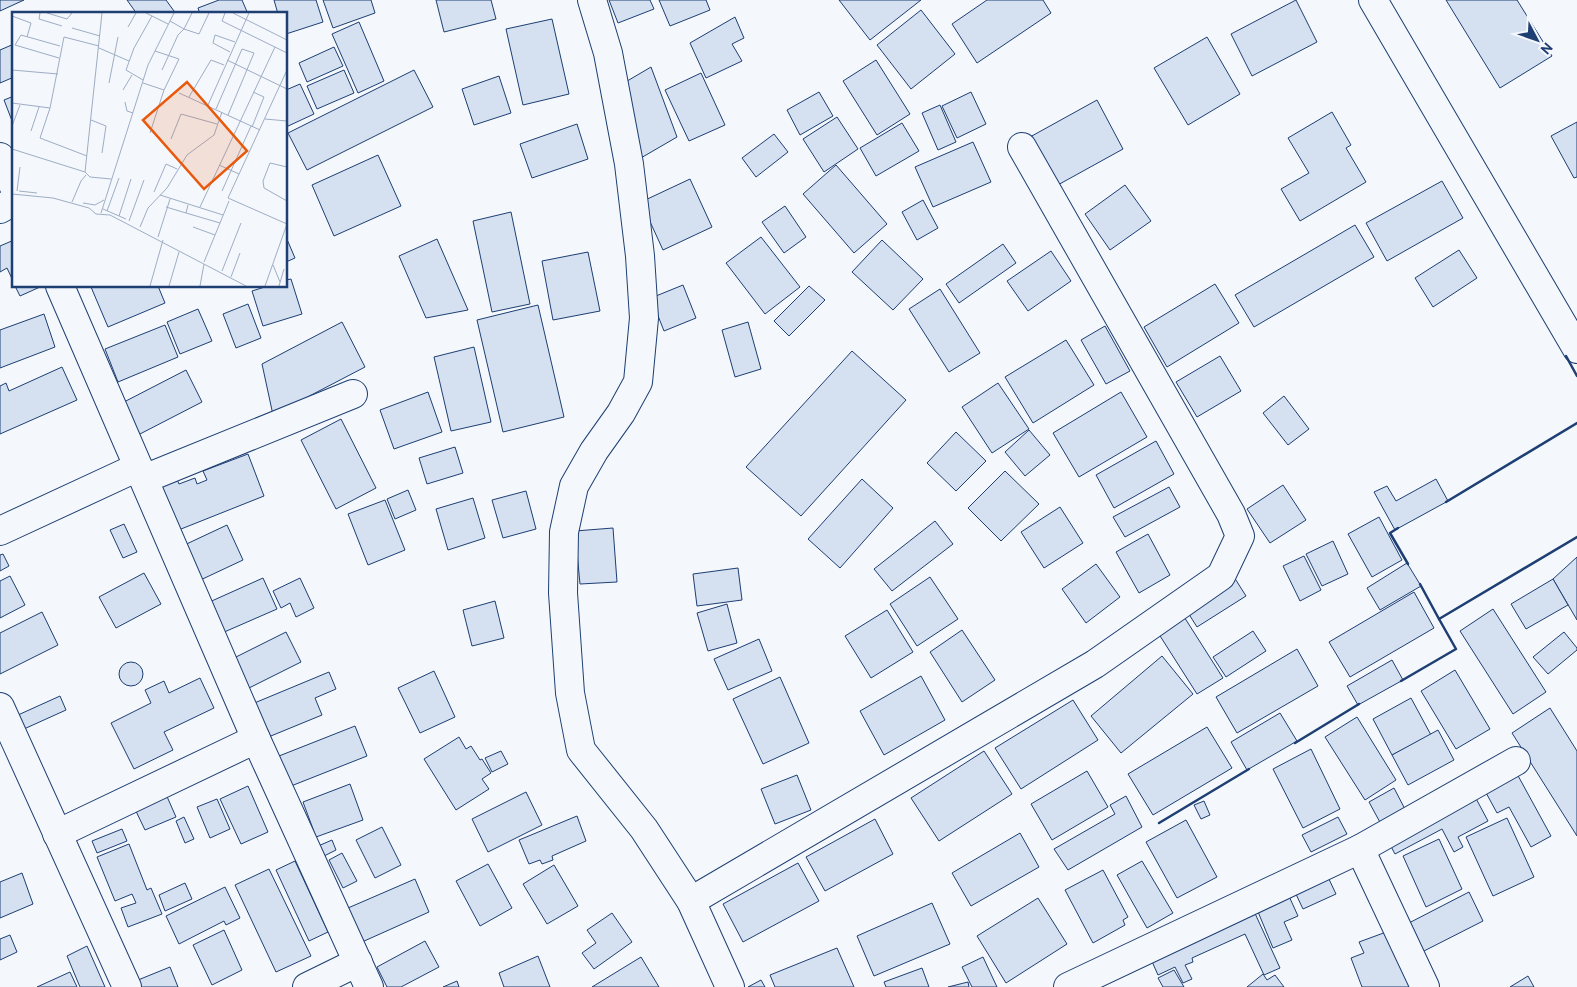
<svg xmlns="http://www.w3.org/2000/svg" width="1577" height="987" font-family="Overpass,sans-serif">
<rect width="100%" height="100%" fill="#f4f7fb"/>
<g fill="#d5e0f0" stroke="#1d3f73">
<polygon points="0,0 24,0 0,11"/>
<polygon points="127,0 166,0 174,11 169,14 137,14"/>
<polygon points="219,0 242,0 248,14 200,14 198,8"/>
<polygon points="274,0 316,0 323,22 286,34 286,14 278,14"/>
<polygon points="323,0 371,0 375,13 333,28"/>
<polygon points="436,0 491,0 496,19 444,32"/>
<polygon points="609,0 650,0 654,9 618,23"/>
<polygon points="659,0 706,0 710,10 670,26"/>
<polygon points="839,0 921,0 870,40"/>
<polygon points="987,0 1043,0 1051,13 977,63 952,24"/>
<polygon points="1296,0 1317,42 1252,76 1231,34"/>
<polygon points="1446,0 1517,0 1552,56 1500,88"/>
<polygon points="921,10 955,54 911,89 877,45"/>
<polygon points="735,17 744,38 732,44 742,61 706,78 690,43"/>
<polygon points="552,19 569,94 523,105 506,29"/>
<polygon points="359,22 384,81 358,93 332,34"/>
<polygon points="1207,37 1240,94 1188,125 1154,68"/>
<polygon points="14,44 14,77 0,83 0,50"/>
<polygon points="334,47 343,66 307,82 299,63"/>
<polygon points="876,60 910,114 877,135 843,81"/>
<polygon points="651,67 677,137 634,162 617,87"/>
<polygon points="344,70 354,93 317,109 307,86"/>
<polygon points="414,70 433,107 307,170 288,133"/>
<polygon points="701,73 725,125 689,141 665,90"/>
<polygon points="499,76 511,113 474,125 462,89"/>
<polygon points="300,84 314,114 286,127 286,90"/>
<polygon points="819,92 833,116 800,135 787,110"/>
<polygon points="971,92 986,124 957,138 942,106"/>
<polygon points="14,96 14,126 4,100"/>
<polygon points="1097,100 1123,149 1056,186 1030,137"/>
<polygon points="940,105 956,142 938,150 922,113"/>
<polygon points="1332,112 1351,145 1346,148 1366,182 1300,221 1281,189 1309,173 1288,138"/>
<polygon points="837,117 858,149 824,172 803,139"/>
<polygon points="1577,122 1577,177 1574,178 1551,136"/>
<polygon points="902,123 919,151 876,176 860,148"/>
<polygon points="577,124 588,159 532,178 520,144"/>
<polygon points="774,134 788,152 756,177 742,158"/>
<polygon points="973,142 991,182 933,207 915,167"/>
<polygon points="378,155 401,206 334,236 312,185"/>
<polygon points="836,165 887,224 854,253 803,194"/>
<polygon points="690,179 712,227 663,250 641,202"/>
<polygon points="1442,181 1463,218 1387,261 1366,223"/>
<polygon points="1125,185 1151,221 1110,250 1085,214"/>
<polygon points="923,200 938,228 917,240 902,212"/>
<polygon points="785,206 806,237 784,253 762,222"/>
<polygon points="511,212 530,304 492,312 473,221"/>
<polygon points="1355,225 1374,257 1254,327 1235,295"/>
<polygon points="286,237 295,258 286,262"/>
<polygon points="761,237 800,287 765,314 726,263"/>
<polygon points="437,239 468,310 426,318 399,256"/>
<polygon points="14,240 14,283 7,268 0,272 0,246"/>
<polygon points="882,240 923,279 893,310 852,272"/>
<polygon points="1003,244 1016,263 959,303 946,284"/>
<polygon points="1459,250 1477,278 1433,307 1415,278"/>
<polygon points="1051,251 1071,281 1028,311 1007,281"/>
<polygon points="588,252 600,311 553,320 542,261"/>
<polygon points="291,279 302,314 263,326 252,291 268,286 286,286 286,280"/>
<polygon points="1215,284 1239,323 1167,367 1144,327"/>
<polygon points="683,285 696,318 664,331 651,298"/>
<polygon points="15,286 40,286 40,287 20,296"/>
<polygon points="93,286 158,286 165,303 108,327 91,287"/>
<polygon points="809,286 825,300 789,336 774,321"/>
<polygon points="940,289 980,353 949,372 909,309"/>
<polygon points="248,304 261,338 236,348 223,314"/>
<polygon points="538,305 564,417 503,432 477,320"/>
<polygon points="198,309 212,341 180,354 167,322"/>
<polygon points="44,314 55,347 0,368 0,330"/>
<polygon points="342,322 365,367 273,415 262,364"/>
<polygon points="748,322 761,369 735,377 722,330"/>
<polygon points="165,325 178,357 118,382 105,349"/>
<polygon points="1105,326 1130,371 1106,384 1081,340"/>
<polygon points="1066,340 1094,385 1033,423 1005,377"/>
<polygon points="474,347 491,422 451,431 434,357"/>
<polygon points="852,351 906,400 801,516 746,467"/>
<polygon points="1220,356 1241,391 1197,417 1176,382"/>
<polygon points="62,367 77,400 0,434 0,386 6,383 9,391"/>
<polygon points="186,370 202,402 138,435 122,403"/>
<polygon points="998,383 1029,429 992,453 962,407"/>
<polygon points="428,392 442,432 394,449 380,410"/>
<polygon points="1121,392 1147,437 1079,477 1053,433"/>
<polygon points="1284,396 1309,429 1288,445 1263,413"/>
<polygon points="341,419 376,488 336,509 301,440"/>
<polygon points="1029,430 1050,455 1025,476 1005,452"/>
<polygon points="956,432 986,461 956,491 927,463"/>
<polygon points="1156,441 1174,474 1114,508 1096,475"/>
<polygon points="455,447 463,473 427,484 419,458"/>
<polygon points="248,454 264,496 171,533 153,486 176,477 179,484 195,478 197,484 207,480 203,471"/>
<polygon points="1005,471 1039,504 1001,541 968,508"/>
<polygon points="862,479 893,508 840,568 808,539"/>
<polygon points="1436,479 1448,501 1395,530 1374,492 1387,486 1396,501"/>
<polygon points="1283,485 1306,520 1270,543 1247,509"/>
<polygon points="1169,487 1180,507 1125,537 1113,517"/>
<polygon points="408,490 416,510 395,519 387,499"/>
<polygon points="526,491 536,529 503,538 492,500"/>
<polygon points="473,498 485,538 448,550 436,509"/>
<polygon points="385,500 405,550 368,565 348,514"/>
<polygon points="1060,507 1083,543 1044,568 1021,532"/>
<polygon points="1379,517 1402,560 1372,577 1348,534"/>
<polygon points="935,521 953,544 892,591 874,569"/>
<polygon points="124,524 137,552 123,558 110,530"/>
<polygon points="227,525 243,560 194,583 178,548"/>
<polygon points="613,528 617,582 580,584 575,531"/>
<polygon points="1148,534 1170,575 1139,593 1116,552"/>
<polygon points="1333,541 1348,574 1322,586 1306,554"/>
<polygon points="3,554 9,566 0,571 0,555"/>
<polygon points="1304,556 1321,590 1300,601 1283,566"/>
<polygon points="1577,557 1577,620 1553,579"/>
<polygon points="1407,563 1421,586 1380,610 1367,588"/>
<polygon points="1096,564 1120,597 1086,623 1062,589"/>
<polygon points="738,568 742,600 697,606 693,574"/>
<polygon points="144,573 161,604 116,628 99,597"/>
<polygon points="10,576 25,605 0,618 0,581"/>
<polygon points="930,577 958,619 917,646 890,604"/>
<polygon points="1234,577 1246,596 1197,627 1185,608"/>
<polygon points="263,578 277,609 222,633 205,604"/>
<polygon points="300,578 314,608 296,617 290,603 281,608 273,591"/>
<polygon points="1553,579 1568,605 1526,629 1511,604"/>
<polygon points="1414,592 1434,628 1350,677 1329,642"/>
<polygon points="495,601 504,638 472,646 463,610"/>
<polygon points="727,604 737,643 708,651 697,613"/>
<polygon points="1493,609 1546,692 1513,714 1460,631"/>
<polygon points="887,610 913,652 871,678 845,636"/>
<polygon points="42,612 58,645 0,674 0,633"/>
<polygon points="1181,612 1223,678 1197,694 1155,628"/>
<polygon points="962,630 995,680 962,702 930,652"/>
<polygon points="1253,631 1266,651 1226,677 1213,657"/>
<polygon points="286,632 301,662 249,688 234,658"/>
<polygon points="1564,632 1577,648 1577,650 1548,674 1533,657"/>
<polygon points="759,639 772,671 728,690 714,659"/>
<polygon points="1297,649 1318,686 1237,733 1216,697"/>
<polygon points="1162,656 1193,694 1121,753 1091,716"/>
<polygon points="1392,660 1403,680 1358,705 1347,686"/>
<circle cx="131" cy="674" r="12"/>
<polygon points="1455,670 1490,729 1456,749 1421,691"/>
<polygon points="434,671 455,717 420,733 398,688"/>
<polygon points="329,672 336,689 315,698 322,715 266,738 252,704"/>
<polygon points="921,676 945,720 884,755 860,711"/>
<polygon points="780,677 809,743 763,764 733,699"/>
<polygon points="200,678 214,708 164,732 173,750 134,769 111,723 151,703 145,690 164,681 169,693"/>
<polygon points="60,696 66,710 24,729 18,715"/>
<polygon points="1411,698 1431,735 1392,755 1373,719"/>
<polygon points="1073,700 1098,740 1021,789 995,748"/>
<polygon points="1550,708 1577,751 1577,836 1512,733"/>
<polygon points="1280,713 1297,741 1247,770 1231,742"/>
<polygon points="1357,717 1396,780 1365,800 1325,737"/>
<polygon points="355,726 367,756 291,786 279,756"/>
<polygon points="1207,727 1232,768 1153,815 1128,774"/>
<polygon points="1438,730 1454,760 1408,785 1392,755"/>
<polygon points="459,737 466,749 471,746 480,760 482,759 491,773 482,779 489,789 456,810 424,759"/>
<polygon points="1311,749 1340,809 1303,828 1273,769"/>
<polygon points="501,751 508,764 492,772 485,758"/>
<polygon points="984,751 1012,794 939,841 911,798"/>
<polygon points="1087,771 1108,807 1052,840 1031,804"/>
<polygon points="1516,772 1551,836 1531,847 1509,807 1497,813 1484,789"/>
<polygon points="797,775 811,810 775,824 761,789"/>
<polygon points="350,784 363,820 316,837 303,802"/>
<polygon points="248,786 268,832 241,844 220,799"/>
<polygon points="1394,788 1407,813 1382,826 1369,802"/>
<polygon points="1472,791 1488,821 1458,837 1463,847 1454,852 1442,829 1395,854 1386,837"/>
<polygon points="165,792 176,817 145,830 134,807"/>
<polygon points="526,792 542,825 488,852 472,819"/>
<polygon points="1126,796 1142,827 1068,870 1054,849 1115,814 1110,805"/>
<polygon points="217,799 230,829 210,838 197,807"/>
<polygon points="1204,801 1210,815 1201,819 1194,805"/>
<polygon points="577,816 586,841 552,856 553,860 542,864 540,860 529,864 519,840"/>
<polygon points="184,817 194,839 185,843 176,821"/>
<polygon points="1338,817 1347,834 1311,852 1302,835"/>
<polygon points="1507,818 1534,877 1493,896 1466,837"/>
<polygon points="875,819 893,854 825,891 806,857"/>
<polygon points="1186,820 1217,877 1177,898 1146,842"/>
<polygon points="382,827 401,865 375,878 356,840"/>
<polygon points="122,829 127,841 97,853 92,841"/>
<polygon points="1020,833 1039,867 971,906 952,873"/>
<polygon points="1439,839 1462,889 1426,907 1403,856"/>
<polygon points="332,840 336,850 314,861 309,850"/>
<polygon points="129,844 147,890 151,888 162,914 128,927 121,908 136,903 132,894 115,901 97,857"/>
<polygon points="342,853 357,881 343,888 329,860"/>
<polygon points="295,861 328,932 309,941 276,870"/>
<polygon points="1142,861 1173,913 1147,928 1117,875"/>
<polygon points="798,863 819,901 743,942 723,904"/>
<polygon points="488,864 512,908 480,926 456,881"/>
<polygon points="554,865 578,906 547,924 523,884"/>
<polygon points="269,869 311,956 276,972 235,885"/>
<polygon points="1103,870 1128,917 1123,920 1125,925 1093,943 1065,890"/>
<polygon points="22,873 33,904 0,918 0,882"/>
<polygon points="1327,875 1336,894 1303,909 1294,890"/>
<polygon points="415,879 429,912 362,942 348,908"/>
<polygon points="185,883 192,899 165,911 159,895"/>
<polygon points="225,887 240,918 226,925 224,921 179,944 166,916"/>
<polygon points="1469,892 1483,921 1422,952 1407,924"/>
<polygon points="1288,894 1298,916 1284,922 1292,940 1273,948 1256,907"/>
<polygon points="1038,898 1067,944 1006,983 977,936"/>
<polygon points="932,903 950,944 874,976 857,936"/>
<polygon points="1253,909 1280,968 1264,975 1245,934 1192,958 1193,962 1185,965 1192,979 1183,983 1175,967 1158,975 1150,957"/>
<polygon points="612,913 632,942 594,969 582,953 596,943 587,930"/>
<polygon points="224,930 242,970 212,985 193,945"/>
<polygon points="1389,931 1410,987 1362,987 1351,958 1364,953 1359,942"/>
<polygon points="10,935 17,952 0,960 0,939"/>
<polygon points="425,941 439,967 401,987 387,987 377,967"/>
<polygon points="87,946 105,987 80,987 67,956"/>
<polygon points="837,948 854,987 775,987 770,975"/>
<polygon points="538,956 550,987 504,987 499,973"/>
<polygon points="641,957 659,987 592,987"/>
<polygon points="983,957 997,987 972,987 962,967"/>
<polygon points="170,967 178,987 141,987 138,980"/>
<polygon points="922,968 929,987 886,987 884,982"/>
<polygon points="1174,970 1184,987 1163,987 1158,978"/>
<polygon points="70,972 77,987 37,987"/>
<polygon points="1263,974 1267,980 1275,975 1284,987 1247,987"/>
<polygon points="1528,976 1534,987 1510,987"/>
<polygon points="761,980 765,987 748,987"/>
<polygon points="457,981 459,987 443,987"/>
<polygon points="968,982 969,987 948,987"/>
</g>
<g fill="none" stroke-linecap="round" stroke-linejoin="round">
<defs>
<g id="minor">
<polyline points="592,0 608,53 629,164 640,256 644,318 638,382 621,413 594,451 574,486 564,532 563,593 570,693 581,750 644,829 691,901 730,987"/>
<polyline points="1373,0 1577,349"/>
<polyline points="0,157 14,187"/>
<polyline points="0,209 14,201"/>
<polyline points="60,286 256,739 369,987"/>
<polyline points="144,479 353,394"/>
<polyline points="0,531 138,467"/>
<polyline points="0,707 127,987"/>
<polyline points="57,834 256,739"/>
<polyline points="1360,849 1425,987"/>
<polyline points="691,901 1095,664 1221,576 1240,536 1231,514 1022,147"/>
<polyline points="307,987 358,962"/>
<polyline points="1068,987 1360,849 1516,761"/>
</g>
</defs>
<use href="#minor" stroke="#1d3f73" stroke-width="30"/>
<use href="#minor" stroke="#f4f7fb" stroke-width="28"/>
<g stroke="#1d3f73" stroke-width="2.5">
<polyline points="1566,356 1577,376"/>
<polyline points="1446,502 1577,423"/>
<polyline points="1398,528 1390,533 1408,564"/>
<polyline points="1420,584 1439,619 1577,537"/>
<polyline points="1401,681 1456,649 1439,619"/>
<polyline points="1295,743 1359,704"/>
<polyline points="1159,823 1249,769"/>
</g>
</g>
<g transform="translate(12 12)">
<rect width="275" height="275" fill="#f4f7fb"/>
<path fill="none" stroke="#9eadc5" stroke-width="1" d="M28 1 27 7 50 14M35 1 55 7 60 1M90 1 73 160 78 165 99 167M134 1 156 12M213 1 210 9 275 41M221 1 275 28M0 4 19 11 15 25M158 9 172 17 180 1M116 15 124 1M60 16 88 24M87 36 117 49M143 39 167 47 152 78M218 40 201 31 203 23 223 30M47 46 3 33 9 23 48 34M215 48 275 77M0 58 46 62M150 58 166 23 172 17 187 22 197 1M131 68 114 58 122 36 140 4M97 71 106 25M131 71 152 78 138 121M111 78 120 63M167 81 248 118M177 85 199 48 212 53M113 90 115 99 121 101M0 91 38 96M196 93 237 1M204 97 230 37 242 41 216 103M253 107 275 109M79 108 94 114 90 141M0 114 8 93M240 115 252 85 241 80M19 119 27 95M159 127 169 102 205 112M0 137 73 160M75 144 28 126 38 96 52 25 87 34M207 153 227 162M275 155 258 151 251 169 252 176 275 189M5 179 8 155M7 179 25 181M210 179 239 114M142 180 154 152 165 157M0 182 41 186 77 196 84 202 98 203 234 274M148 183 211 203M60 190 69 169 74 163M71 191 83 193 92 188M176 193 174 201 208 211M154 195 174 201M188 195 263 35M91 197 114 207M95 199 107 166M89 201 136 53 162 1M107 204 119 167M117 209 132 168M128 215 136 196 155 176 175 143 202 123 210 100M181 215 203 223M146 225 158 187M192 250 217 189M261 253 268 270M210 259 229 211M219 265 228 241M138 274 151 228M157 274 167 240M188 274 192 252M253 274 275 212 216 186 275 58M267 274 272 257"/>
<path fill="#e8590c" fill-opacity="0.15" stroke="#e8590c" stroke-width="2.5" d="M175 70 235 139 192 177 131 108Z"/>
<rect width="275" height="275" fill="none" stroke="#1d3f73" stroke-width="2.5"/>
</g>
<g transform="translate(1537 40) rotate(131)" stroke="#f4f7fb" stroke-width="4" paint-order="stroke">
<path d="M0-4L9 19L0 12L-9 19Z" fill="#1d3f73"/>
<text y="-8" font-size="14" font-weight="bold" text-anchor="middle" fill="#1d3f73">N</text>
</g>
</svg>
